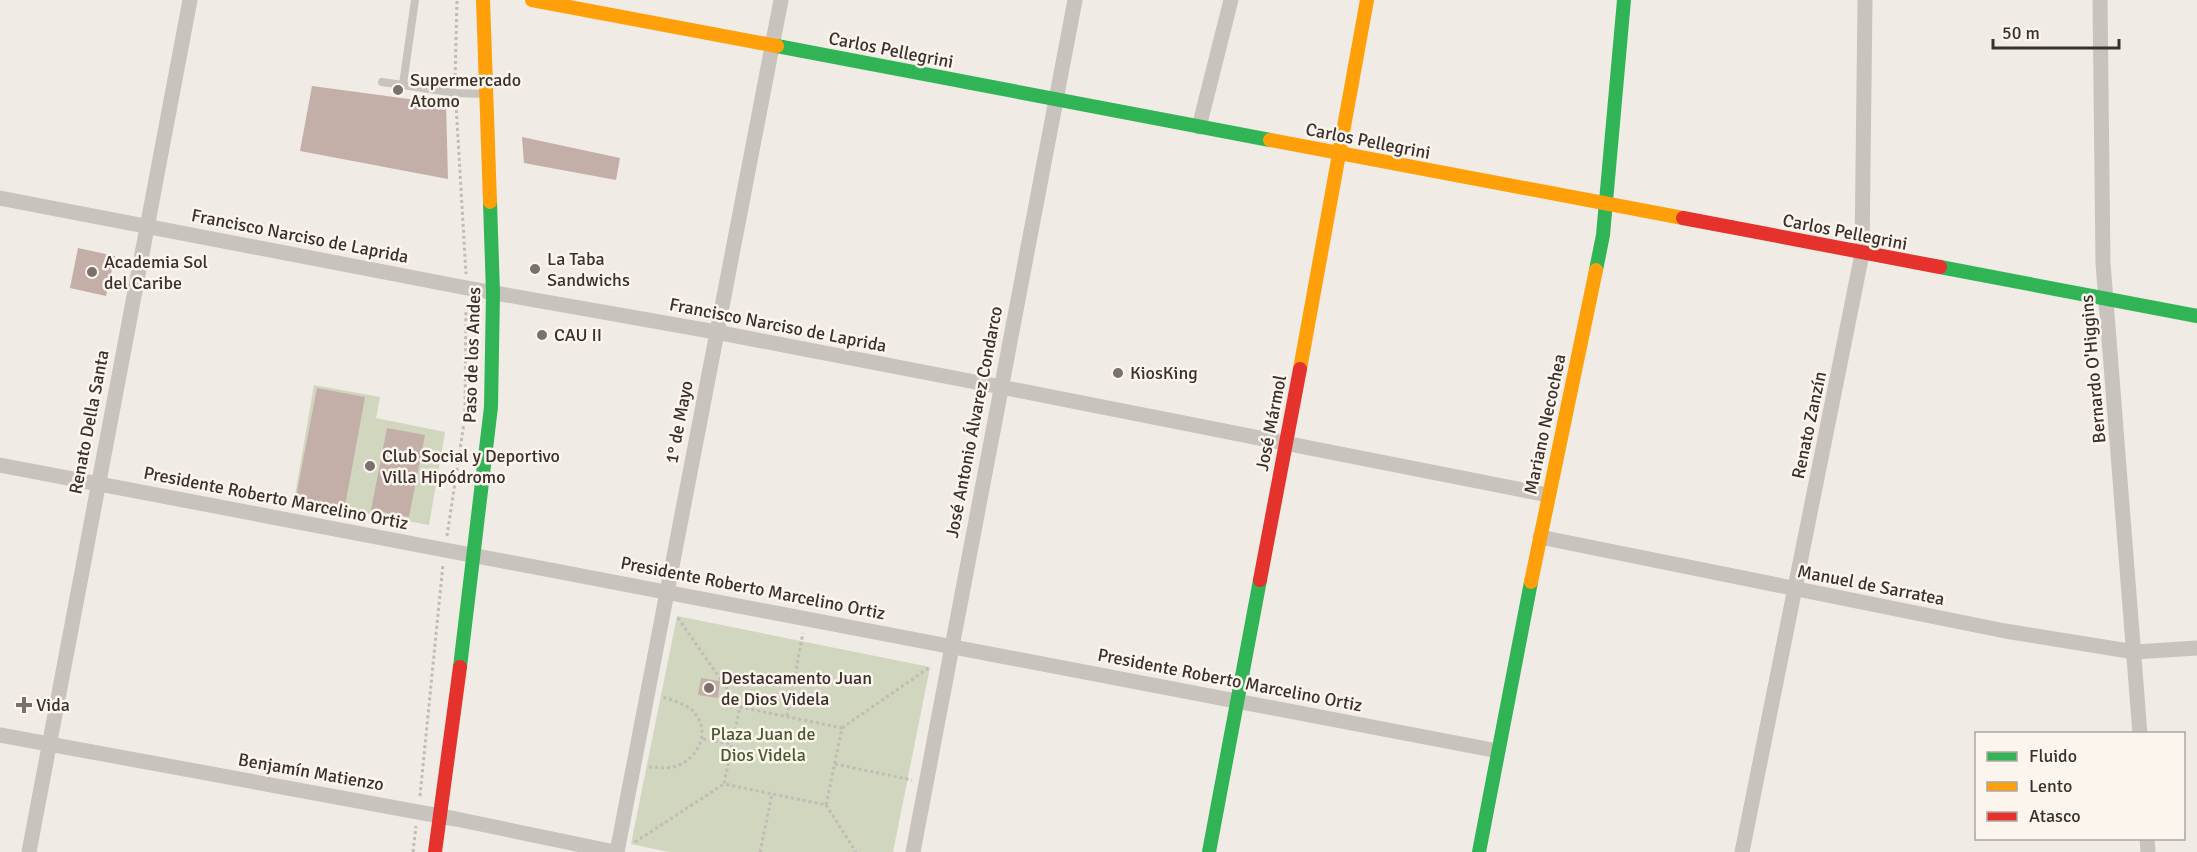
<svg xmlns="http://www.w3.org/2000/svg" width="2197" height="852" font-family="Signika,sans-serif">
<rect width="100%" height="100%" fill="#f0ebe5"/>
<g fill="#d1d6bf">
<polygon points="314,385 380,397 376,418 445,432 429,525 294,501"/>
<polygon points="677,616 930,667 893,852 669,852 631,844"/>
</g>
<g fill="#c3afa7">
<polygon points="312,86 446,104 448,179 300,151"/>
<polygon points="522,137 620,158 616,180 524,163"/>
<polygon points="78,248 115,256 106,296 70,288"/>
<polygon points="317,388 365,397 345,506 296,497"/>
<polygon points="387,428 425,435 409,517 371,510"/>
<polygon points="701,678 720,681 718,698 698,695"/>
</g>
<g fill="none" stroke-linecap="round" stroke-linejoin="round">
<g stroke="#c2bbb6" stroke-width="3" stroke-dasharray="3 3" stroke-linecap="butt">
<polyline points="455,82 457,0"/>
<polyline points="456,104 466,274"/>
<polyline points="447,536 465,416 466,304"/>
<polyline points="678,618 740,707 842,728 826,805 724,784 740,707"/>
<polyline points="787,716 803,633"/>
<polyline points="842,728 930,667"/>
<polyline points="703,739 732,744"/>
<polyline points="835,764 912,780"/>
<path d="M649 767C656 767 666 769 673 767 698 761 713 730 692 710 685 704 672 700 663 697"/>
<polyline points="420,796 443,564"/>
<polyline points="826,805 856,852"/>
<polyline points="635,842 724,784"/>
<polyline points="413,852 416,826"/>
<polyline points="760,852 772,794"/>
</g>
<g stroke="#c9c3be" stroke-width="8">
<polyline points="382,82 456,93 484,94"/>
<polyline points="403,84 415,0"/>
</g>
<g stroke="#c9c3be" stroke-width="15">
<polyline points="2100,0 2103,263 2140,734"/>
<polyline points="1199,127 1231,0"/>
<polyline points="0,198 467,288 716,332 1001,387 1548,495"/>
<polyline points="0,465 1498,751"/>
<polyline points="1540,537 2005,631 2135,652 2197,648"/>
<polyline points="0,735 456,819 615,852"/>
<polyline points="2147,838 2148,852"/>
<polyline points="29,852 190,0"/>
<polyline points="617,852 781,0"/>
<polyline points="913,852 1075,0"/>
<polyline points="1742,852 1862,254 1865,0"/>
</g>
<g stroke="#30b455" stroke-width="14">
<polyline points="777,46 1270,140"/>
<polyline points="1940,267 2197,316"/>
<polyline points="1596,270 1603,235 1624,0"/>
<polyline points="460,667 491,407 493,293 490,202"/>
<polyline points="1209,852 1260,580"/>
<polyline points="1479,852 1531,582"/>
</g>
<g stroke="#ff9f0a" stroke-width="14">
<polyline points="483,0 490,202"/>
<polyline points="532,0 777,46"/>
<polyline points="1270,140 1683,218"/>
<polyline points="1300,369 1367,0"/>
<polyline points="1531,582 1596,270"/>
</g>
<g stroke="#e5322d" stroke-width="14">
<polyline points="1683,218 1940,267"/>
<polyline points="1260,580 1300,369"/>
<polyline points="435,852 460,667"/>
</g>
</g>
<g fill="#7a716c" stroke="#fbf5ee" stroke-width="2">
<circle cx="398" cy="90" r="6"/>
<circle cx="535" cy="269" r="6"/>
<circle cx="92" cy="272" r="6"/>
<circle cx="542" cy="335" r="6"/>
<circle cx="1118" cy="373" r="6"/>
<circle cx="370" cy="466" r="6"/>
<circle cx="709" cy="688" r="6"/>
<path d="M21 696h6v6h6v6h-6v6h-6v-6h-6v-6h6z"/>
</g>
<g text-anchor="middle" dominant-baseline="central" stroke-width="5" stroke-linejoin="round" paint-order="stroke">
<g font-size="18" fill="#3b302b" stroke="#fbf5ee">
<text transform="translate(891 50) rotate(11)">Carlos Pellegrini</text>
<text transform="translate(1368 141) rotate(11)">Carlos Pellegrini</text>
<text transform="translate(1845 232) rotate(11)">Carlos Pellegrini</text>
<text transform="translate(300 236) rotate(11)">Francisco Narciso de Laprida</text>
<text transform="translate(778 325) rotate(11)">Francisco Narciso de Laprida</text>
<text transform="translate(472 355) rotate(-88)">Paso de los Andes</text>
<text transform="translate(2093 369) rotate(-95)">Bernardo O'Higgins</text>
<text transform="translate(89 422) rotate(-79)">Renato Della Santa</text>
<text transform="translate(679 422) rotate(-79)">1° de Mayo</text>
<text transform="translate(974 422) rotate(-79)">José Antonio Álvarez Condarco</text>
<text transform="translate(1271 423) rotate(-79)">José Mármol</text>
<text transform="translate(1545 424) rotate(-78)">Mariano Necochea</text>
<text transform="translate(1809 425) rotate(-78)">Renato Zanzín</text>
<text transform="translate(276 498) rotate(11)">Presidente Roberto Marcelino Ortiz</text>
<text transform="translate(1871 585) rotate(11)">Manuel de Sarratea</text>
<text transform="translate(753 588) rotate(11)">Presidente Roberto Marcelino Ortiz</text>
<text transform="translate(1230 680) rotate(11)">Presidente Roberto Marcelino Ortiz</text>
<text transform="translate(311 772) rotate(10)">Benjamín Matienzo</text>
</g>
<g font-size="18" fill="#3b302b" stroke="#fbf5ee" text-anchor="start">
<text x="410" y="80">Supermercado<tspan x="410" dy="21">Atomo</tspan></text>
<text x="547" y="259">La Taba<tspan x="547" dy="21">Sandwichs</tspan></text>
<text x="104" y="262">Academia Sol<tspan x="104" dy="21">del Caribe</tspan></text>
<text x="554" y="335">CAU II</text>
<text x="1130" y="373">KiosKing</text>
<text x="382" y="456">Club Social y Deportivo<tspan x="382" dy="21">Villa Hipódromo</tspan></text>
<text x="721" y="678">Destacamento Juan<tspan x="721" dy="21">de Dios Videla</tspan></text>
<text x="36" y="705">Vida</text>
</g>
<g font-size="18" fill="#4a5a2e" stroke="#fbf5ee">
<text x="763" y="734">Plaza Juan de<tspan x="763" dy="21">Dios Videla</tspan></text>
</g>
</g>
<rect x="1975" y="732" width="210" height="108" fill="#fbf5ee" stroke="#aea6a0" stroke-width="1.5"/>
<rect x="1987" y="752" width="30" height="9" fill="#30b455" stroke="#aea6a0" stroke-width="1.5"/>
<text x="2029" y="762" font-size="18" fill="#3b302b">Fluido</text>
<rect x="1987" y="782" width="30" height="9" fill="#ff9f0a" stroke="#aea6a0" stroke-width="1.5"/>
<text x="2029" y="792" font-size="18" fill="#3b302b">Lento</text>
<rect x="1987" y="812" width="30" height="9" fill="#e5322d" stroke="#aea6a0" stroke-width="1.5"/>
<text x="2029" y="822" font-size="18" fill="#3b302b">Atasco</text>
<path d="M1993 39v9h126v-9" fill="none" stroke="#3b302b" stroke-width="3"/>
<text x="2002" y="39" font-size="18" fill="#3b302b" stroke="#fbf5ee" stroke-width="4.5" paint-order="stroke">50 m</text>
</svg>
